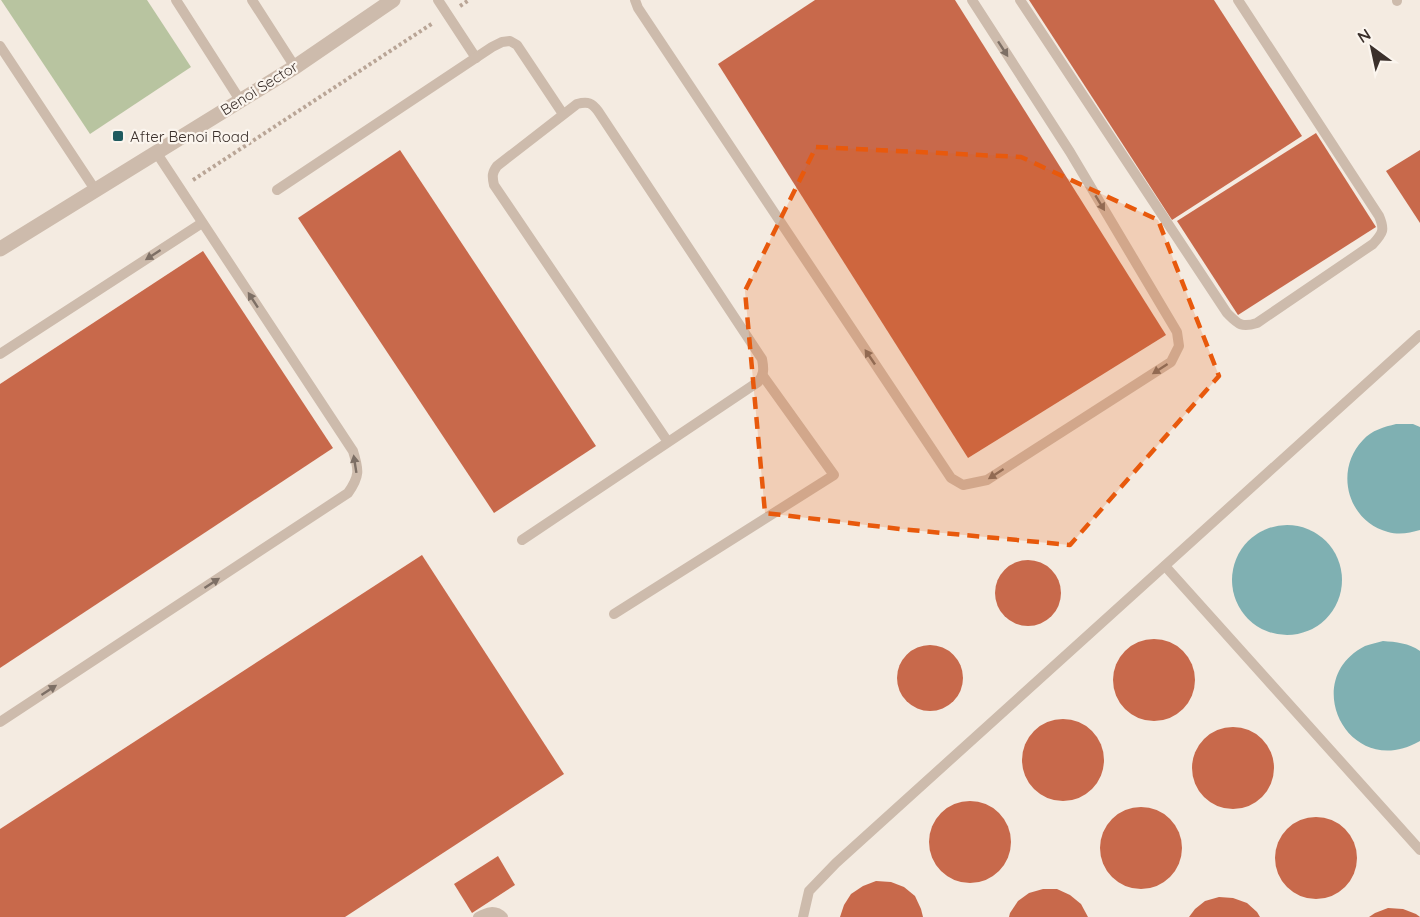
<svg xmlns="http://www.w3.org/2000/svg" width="1420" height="917" font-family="Quicksand,sans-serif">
<rect width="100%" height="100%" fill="#f4ebe1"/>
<polygon fill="#b8c4a0" points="1,0 147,0 191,67 90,134"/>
<g fill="#7fb0b2">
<path d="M1396 424H1413L1420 427V530C1410 533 1399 535 1388 532 1347 521 1334 470 1363 440 1372 430 1384 427 1396 424Z"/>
<circle cx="1287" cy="580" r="55"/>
<path d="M1383 641C1396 642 1409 643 1420 651V741C1349 782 1298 680 1365 646 1370 644 1377 643 1383 641Z"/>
</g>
<g fill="#c8694b">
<polygon points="815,0 955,0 1166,335 968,458 718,64"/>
<polygon points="1029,0 1214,0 1302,136 1172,220"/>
<polygon points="1316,133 1376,227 1238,315 1177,221"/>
<polygon points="400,150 596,446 494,513 298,218"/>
<polygon points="1420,150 1420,223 1386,171"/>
<polygon points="203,251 333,448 0,668 0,384"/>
<polygon points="422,555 564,774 345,917 0,917 0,829"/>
<circle cx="1028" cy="593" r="33"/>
<circle cx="1154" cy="680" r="41"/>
<circle cx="930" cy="678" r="33"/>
<circle cx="1063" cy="760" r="41"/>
<circle cx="1233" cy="768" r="41"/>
<circle cx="970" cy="842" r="41"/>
<circle cx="1141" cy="848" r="41"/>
<circle cx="1316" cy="858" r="41"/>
<polygon points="498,856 515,885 472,913 454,884"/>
<polygon points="876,881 891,882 904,887 915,896 921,909 923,917 840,917 844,905 851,894 863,886"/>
<polygon points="1043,889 1057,889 1070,895 1081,904 1088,917 1009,917 1010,913 1018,901 1029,893"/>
<polygon points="1219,897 1233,898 1247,903 1257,912 1260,917 1189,917 1195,909 1205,901"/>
<polygon points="1388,908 1403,909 1416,914 1420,917 1369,917 1375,913"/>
</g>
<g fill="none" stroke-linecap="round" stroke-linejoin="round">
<g stroke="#b9a596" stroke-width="4" stroke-dasharray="3 3" stroke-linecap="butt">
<polyline points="460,6 469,0"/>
<polyline points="193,180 433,23"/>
</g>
<g stroke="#cdbbac" stroke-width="10">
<polyline points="176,0 240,100"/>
<polyline points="252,0 295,67"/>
<polyline points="438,0 476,58"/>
<polyline points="635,0 638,8 951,478 963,485 987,480 1171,362 1179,346 1177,332 1070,152 972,0"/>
<path d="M1020 0 1227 313C1238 324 1241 328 1257 323L1373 244C1383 233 1385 230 1379 216L1238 0"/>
<polyline points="1397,0 1397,1"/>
<polyline points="0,46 96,191"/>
<polyline points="277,190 492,47 502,42 510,41 517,45 563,114"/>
<polyline points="0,354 202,223"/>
<path d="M522 540 758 382C764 375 764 369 762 359L598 111C592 103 588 101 577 104L497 166C492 173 492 176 494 185L668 442"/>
<polyline points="1165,566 1420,850"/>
<polyline points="614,614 834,475 763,376"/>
<path d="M0 722 348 493C360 476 359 470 353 451L156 152"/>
<path d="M478 917C487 912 495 909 503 917"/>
<polyline points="803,917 809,891 836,863 1420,335"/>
</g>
<polyline stroke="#cdbbac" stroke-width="15" points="0,249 295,67 393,0"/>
</g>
<defs><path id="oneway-solid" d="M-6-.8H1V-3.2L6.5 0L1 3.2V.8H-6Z" transform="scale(1.5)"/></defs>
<g fill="#7d6f65">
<use href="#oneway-solid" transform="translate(1003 49) rotate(57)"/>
<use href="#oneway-solid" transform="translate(1100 203) rotate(59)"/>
<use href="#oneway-solid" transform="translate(153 255) rotate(147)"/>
<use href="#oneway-solid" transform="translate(253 300) rotate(-123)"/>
<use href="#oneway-solid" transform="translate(870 357) rotate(-124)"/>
<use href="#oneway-solid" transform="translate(1160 369) rotate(147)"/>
<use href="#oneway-solid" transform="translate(355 464) rotate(-99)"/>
<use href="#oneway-solid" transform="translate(996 474) rotate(147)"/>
<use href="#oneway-solid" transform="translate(212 583) rotate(-33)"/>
<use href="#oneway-solid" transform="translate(49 690) rotate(-33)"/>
</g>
<path fill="#e8590c" fill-opacity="0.2" stroke="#e8590c" stroke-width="4.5" stroke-dasharray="12 8" stroke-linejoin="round" d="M816 147 1021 157 1158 220 1219 376 1070 545 900 529 765 513 745 291Z"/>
<rect fill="#1f5a5e" stroke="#fbf5ee" stroke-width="2" x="112" y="130" width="12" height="12" rx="3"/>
<g text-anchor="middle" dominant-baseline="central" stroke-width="4.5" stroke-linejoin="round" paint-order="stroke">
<g font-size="15" fill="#3b302b" stroke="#fbf5ee">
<text transform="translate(259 88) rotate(-32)">Benoi Sector</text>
</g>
<g font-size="15" fill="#3b302b" stroke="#fbf5ee" text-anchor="start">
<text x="130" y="136">After Benoi Road</text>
</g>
</g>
<g transform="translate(1372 48) rotate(327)" stroke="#fbf5ee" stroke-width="4.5" paint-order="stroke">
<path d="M0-4.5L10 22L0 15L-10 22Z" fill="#3b302b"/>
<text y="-9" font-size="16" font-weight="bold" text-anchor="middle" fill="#3b302b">N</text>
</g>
</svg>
